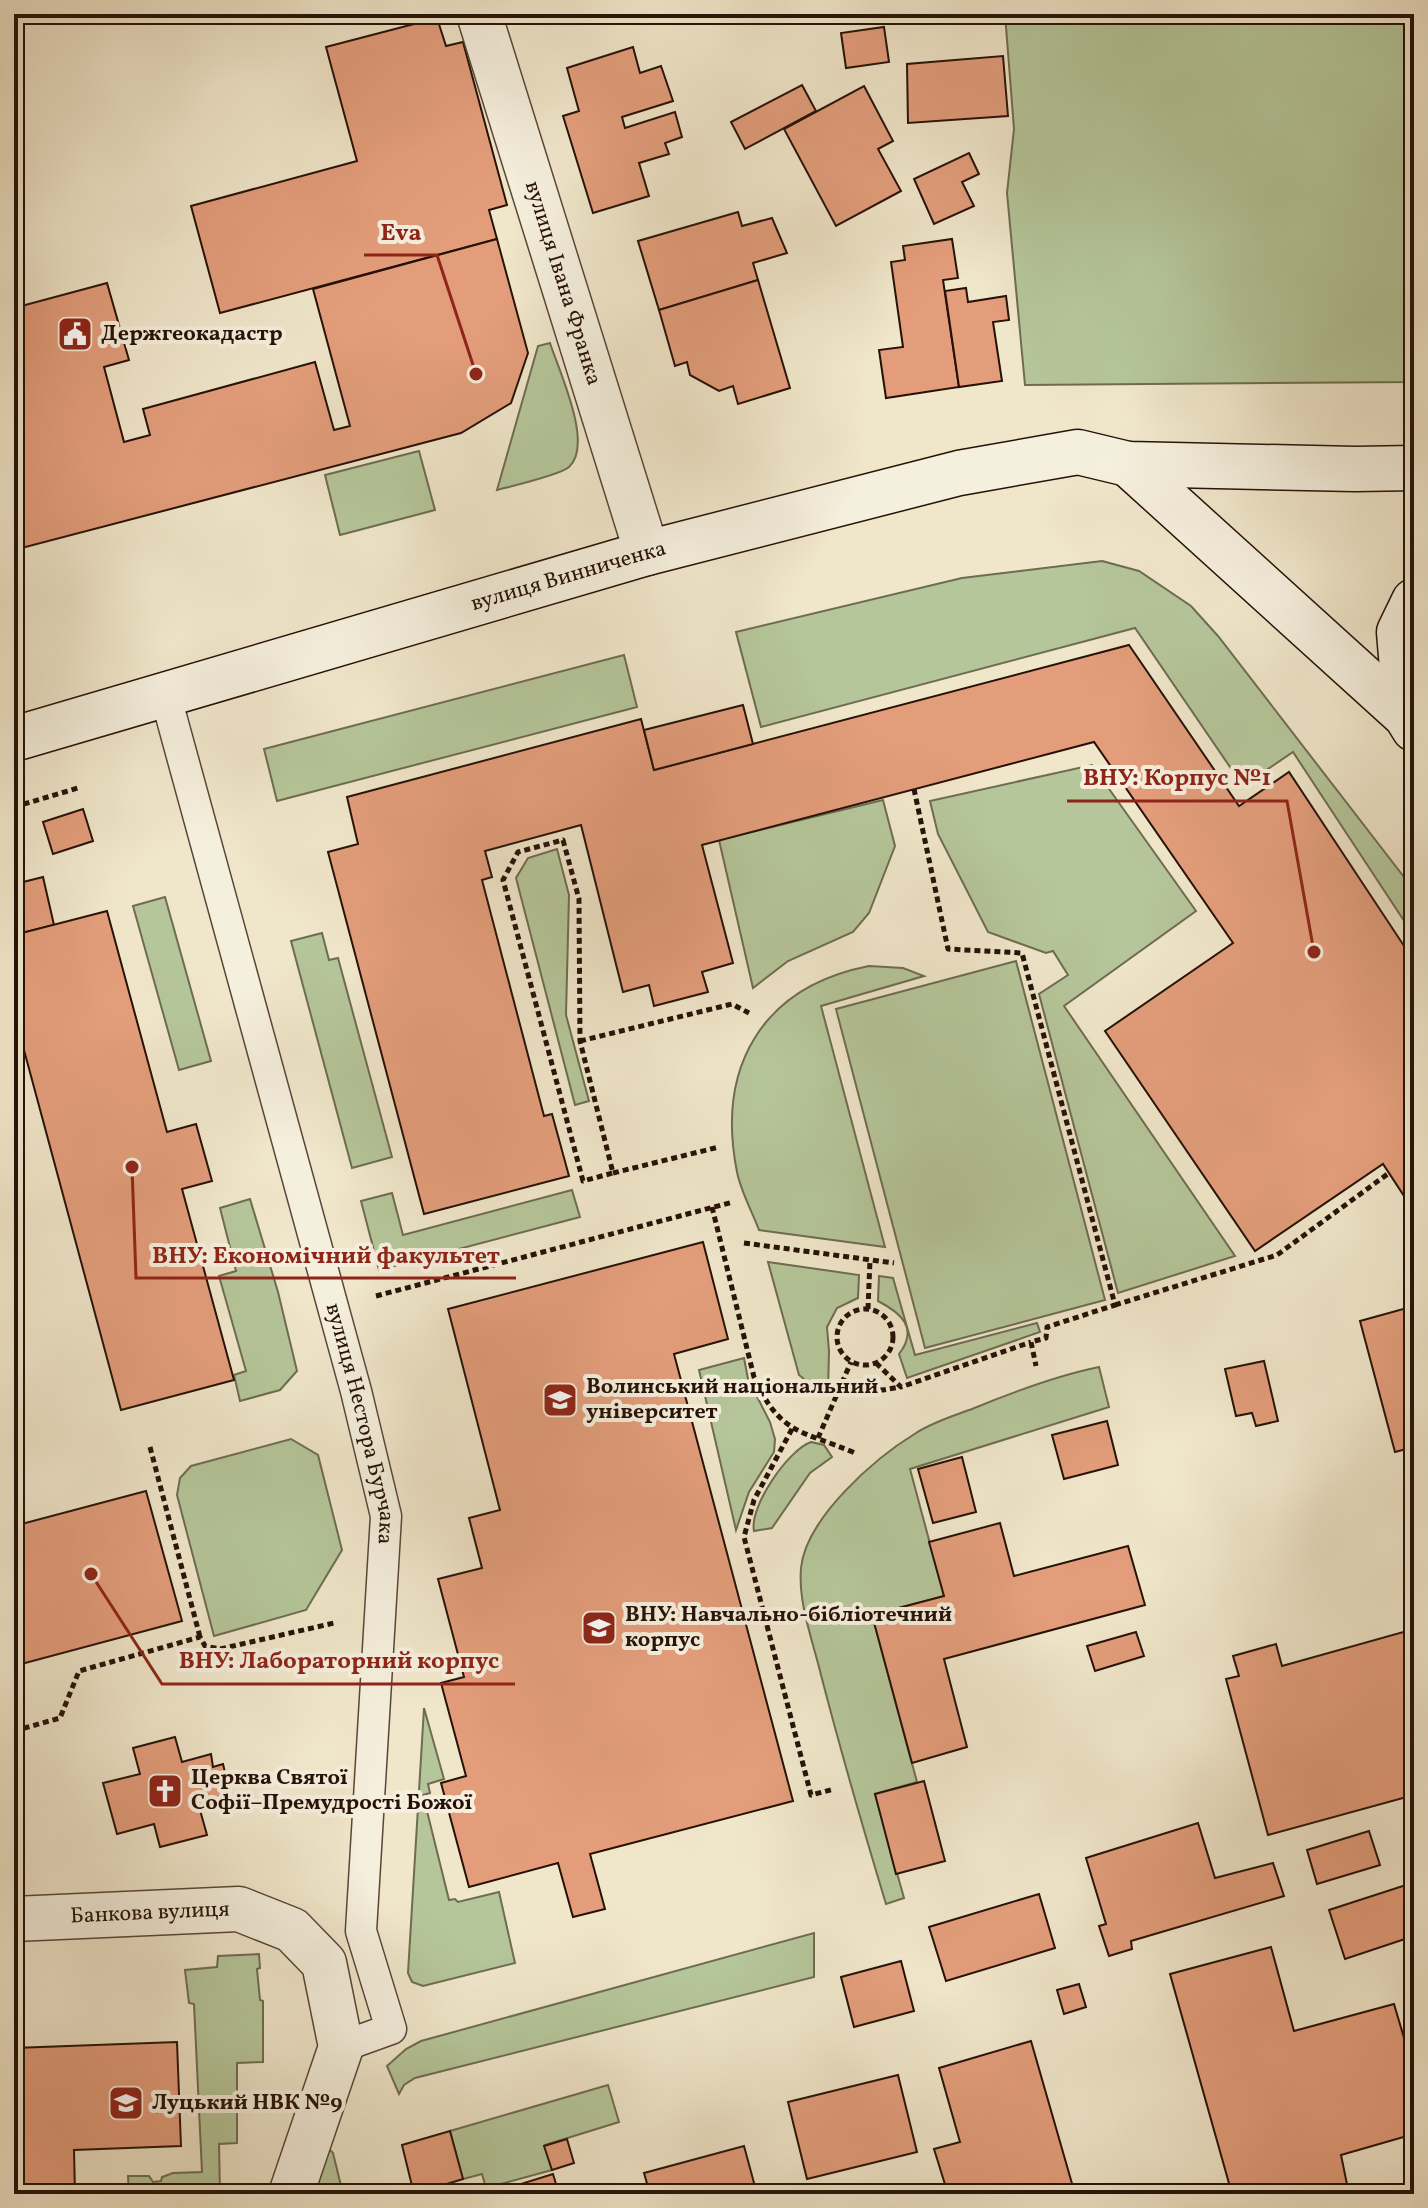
<svg xmlns="http://www.w3.org/2000/svg" width="1428" height="2208" font-family="Vollkorn,serif">
<rect width="100%" height="100%" fill="#f0e6ca"/>
<filter id="stains"><feTurbulence type="fractalNoise" baseFrequency=".0025" numOctaves="4"/><feColorMatrix values="0 0 0 0 .2 0 0 0 0 .09 0 0 0 0 .02 0 0 0 .5 -.17"/></filter>
<radialGradient id="worn" r=".72"><stop offset=".6" stop-color="#630" stop-opacity="0"/><stop offset="1" stop-color="#630" stop-opacity=".3"/></radialGradient>
<g fill="#b5c69a" stroke="#6e6c51" stroke-width="2">
<polygon points="1005,14 1414,14 1414,382 1025,385 1007,193 1014,129"/>
<path d="M550 343C559 371 594 445 569 467 560 475 512 486 497 490L538 346Z"/>
<polygon points="419,451 435,510 340,535 325,475"/>
<polygon points="1102,561 1139,571 1191,606 1218,636 1414,890 1414,936 1293,752 1243,786 1135,628 761,727 736,632 962,578"/>
<polygon points="624,655 637,707 277,801 264,749"/>
<polygon points="1092,765 1196,911 1064,1006 1235,1256 1118,1293 1039,994 1068,975 1053,951 1046,953 988,932 938,834 930,801"/>
<polygon points="883,800 895,846 869,913 853,932 788,961 753,988 719,840"/>
<polygon points="557,849 569,895 566,1015 589,1101 575,1105 516,878 528,858"/>
<polygon points="165,897 211,1061 179,1070 133,906"/>
<polygon points="322,933 329,960 338,958 392,1157 352,1168 291,941"/>
<polygon points="1016,961 1105,1300 925,1348 836,1009"/>
<path d="M869 966 903 968 924 976 821 1006 885 1247 759 1230C752 1211 741 1192 737 1172 716 1067 762 987 869 966Z"/>
<polygon points="572,1190 580,1217 379,1270 361,1201 392,1193 403,1235"/>
<polygon points="250,1199 278,1292 297,1371 280,1390 240,1401 234,1375 246,1371 219,1276 236,1271 220,1208"/>
<polygon points="768,1262 859,1275 858,1298 837,1308 827,1327 829,1351 828,1392 815,1388 799,1375"/>
<path d="M879 1276 893 1278 915 1355 1037 1323 1040 1332 907 1378 899 1354C919 1328 901 1313 878 1301Z"/>
<polygon points="744,1358 748,1379 770,1422 775,1439 774,1452 749,1492 736,1530 699,1370"/>
<path d="M1099 1367 1109 1407 910 1469 944 1596 872 1615 917 1782 875 1794 904 1898 886 1904C863 1828 841 1752 821 1675 813 1641 798 1604 801 1568 806 1518 875 1458 916 1433 933 1422 953 1416 972 1409 1013 1392 1055 1376 1099 1367Z"/>
<polygon points="291,1439 318,1455 342,1550 306,1610 214,1636 177,1495 180,1478 191,1466"/>
<path d="M811 1442 824 1445 832 1457 810 1473 772 1528 754 1531C749 1507 788 1450 811 1442Z"/>
<polygon points="424,1708 444,1779 428,1784 430,1793 423,1795 449,1900 455,1899 458,1902 499,1892 515,1963 423,1986 412,1982 408,1973"/>
<polygon points="814,1933 814,1977 415,2078 404,2085 399,2094 387,2066 406,2049 421,2041"/>
<polygon points="259,1954 260,1968 257,1969 260,2000 263,2001 263,2062 237,2063 237,2143 219,2144 220,2194 129,2194 128,2176 149,2176 153,2182 161,2181 162,2177 173,2173 202,2172 194,2004 189,2003 185,1970 217,1967 218,1956"/>
<polygon points="608,2085 619,2122 545,2145 552,2170 486,2188 482,2174 463,2179 450,2131"/>
<polygon points="329,2149 333,2153 343,2194 308,2194"/>
</g>
<g fill="#e39d7b" stroke="#261108" stroke-width="2">
<polygon points="437,18 446,46 463,42 507,205 489,210 497,239 220,313 191,206 357,161 326,47"/>
<polygon points="884,27 889,62 846,68 841,33"/>
<polygon points="633,47 640,73 661,66 673,101 622,117 625,128 675,112 682,137 665,143 669,154 639,163 649,196 593,213 563,116 579,111 567,68"/>
<polygon points="1003,56 1008,116 908,123 907,64"/>
<polygon points="802,85 816,111 745,149 731,122"/>
<polygon points="864,86 893,141 878,149 901,191 836,226 784,129"/>
<polygon points="969,153 979,174 962,182 974,206 934,224 914,179"/>
<polygon points="738,212 742,226 772,218 787,253 753,263 758,280 659,310 638,241"/>
<polygon points="497,239 528,353 511,403 461,433 14,550 14,308 107,283 129,360 104,367 124,442 150,435 143,409 315,362 334,430 350,426 313,289"/>
<polygon points="952,239 958,278 943,280 959,387 886,398 879,350 903,347 891,262 905,260 903,246"/>
<polygon points="758,280 790,388 738,404 733,386 719,391 690,375 687,362 675,366 659,310"/>
<polygon points="966,288 968,302 1006,296 1009,320 993,322 1002,381 959,387 945,291"/>
<polygon points="1129,645 1239,806 1289,772 1414,961 1414,1198 1408,1202 1383,1164 1255,1251 1105,1031 1233,943 1094,742 702,845 733,963 702,972 708,992 654,1006 649,985 623,992 581,825 485,851 492,877 482,880 544,1116 552,1114 569,1176 424,1214 328,852 358,844 347,797 641,719 654,770"/>
<polygon points="743,705 753,744 654,770 644,730"/>
<polygon points="83,809 93,841 53,854 43,822"/>
<polygon points="43,877 54,925 14,935 14,882 15,884"/>
<polygon points="107,911 167,1132 196,1124 212,1181 182,1189 234,1380 121,1410 14,1013 14,935"/>
<polygon points="703,1242 728,1339 674,1354 793,1801 590,1854 605,1909 573,1917 558,1863 469,1887 441,1783 466,1776 441,1683 464,1677 438,1579 482,1568 469,1518 500,1510 448,1309"/>
<polygon points="1414,1306 1414,1447 1395,1452 1360,1321"/>
<polygon points="1264,1361 1278,1421 1256,1426 1252,1413 1236,1416 1225,1369"/>
<polygon points="1107,1421 1118,1465 1064,1479 1052,1435"/>
<polygon points="962,1457 976,1512 933,1523 918,1469"/>
<polygon points="146,1491 182,1621 14,1666 14,1526"/>
<polygon points="1000,1523 1014,1576 1128,1546 1145,1605 944,1659 967,1747 912,1763 872,1615 944,1596 929,1542"/>
<polygon points="1414,1629 1414,1795 1268,1835 1226,1679 1239,1676 1233,1656 1276,1644 1282,1666"/>
<polygon points="1136,1632 1144,1656 1095,1671 1087,1646"/>
<polygon points="175,1737 182,1762 211,1754 213,1767 223,1764 229,1789 220,1792 223,1803 200,1810 207,1835 160,1847 154,1824 117,1834 103,1783 140,1774 133,1748"/>
<polygon points="924,1781 945,1861 896,1874 875,1794"/>
<polygon points="1198,1823 1215,1878 1273,1863 1284,1896 1131,1941 1132,1949 1109,1956 1099,1926 1106,1924 1086,1858"/>
<polygon points="1369,1831 1380,1865 1317,1884 1307,1850"/>
<polygon points="1409,1884 1414,1900 1414,1936 1345,1959 1329,1910"/>
<polygon points="1039,1894 1055,1948 946,1981 929,1927"/>
<polygon points="1271,1947 1294,2031 1394,2004 1407,2048 1414,2046 1414,2134 1341,2155 1349,2194 1232,2194 1170,1974"/>
<polygon points="901,1961 914,2011 854,2027 841,1977"/>
<polygon points="1079,1984 1086,2007 1064,2014 1057,1990"/>
<polygon points="1031,2041 1075,2194 948,2194 934,2149 960,2142 939,2068"/>
<polygon points="177,2042 181,2146 74,2150 75,2194 14,2194 14,2048"/>
<polygon points="898,2075 917,2152 807,2179 788,2102"/>
<polygon points="450,2131 463,2179 414,2194 402,2145"/>
<polygon points="567,2139 574,2163 552,2170 544,2146"/>
<polygon points="744,2146 757,2194 650,2194 644,2173"/>
<polygon points="553,2174 559,2194 489,2194"/>
</g>
<g fill="none" stroke-linecap="round" stroke-linejoin="round">
<defs>
<g id="lane">
<path id="s1" d="M165 694 356 1391 386 1516 361 1931 391 2029 341 2047"/>
</g>
<g id="street">
<path id="s2" d="M479 14 647 553"/>
<path id="s3" d="M14 1919 239 1909 292 1930 324 1963 341 2047 291 2194"/>
</g>
<g id="secondary">
<polyline points="1128,464 1406,716 1414,729"/>
<polyline points="1406,716 1399,632 1414,601"/>
<path id="s4" d="M14 739 647 553 959 473 1078 452 1128 464 1355 469 1414 468"/>
</g>
</defs>
<use href="#lane" stroke="#584638" stroke-width="33"/>
<use href="#street" stroke="#584638" stroke-width="47"/>
<use href="#secondary" stroke="#261108" stroke-width="47"/>
<g stroke="#261108" stroke-width="5" stroke-dasharray="6 4" stroke-linecap="butt">
<polyline points="914,789 948,949 1022,953 1115,1305 1047,1327 1046,1338 1031,1342 1036,1366"/>
<polyline points="14,807 78,788"/>
<polygon points="563,840 579,899 580,1041 613,1173 583,1181 503,880 518,852"/>
<polyline points="580,1041 732,1004 749,1013"/>
<polyline points="613,1173 719,1147"/>
<path d="M712 1207 754 1377C780 1435 801 1430 855 1453"/>
<polyline points="744,1243 894,1263"/>
<polyline points="376,1296 733,1202"/>
<polyline points="1115,1305 1277,1255 1389,1173"/>
<circle cx="865" cy="1337" r="28"/>
<polyline points="868,1309 870,1260"/>
<polyline points="876,1363 901,1387 1031,1342"/>
<polyline points="840,1388 883,1390 900,1387"/>
<polyline points="792,1429 754,1500 744,1537 811,1795 834,1789"/>
<polyline points="818,1438 851,1362"/>
<polyline points="150,1447 200,1637"/>
<polyline points="14,1731 60,1718 79,1671 200,1637 205,1646 220,1649 334,1623"/>
</g>
<use href="#lane" stroke="#f5efdd" stroke-width="30"/>
<use href="#street" stroke="#f5efdd" stroke-width="44"/>
<use href="#secondary" stroke="#f5efdd" stroke-width="44"/>
</g>
<defs>
<symbol id="civic-square" viewBox="-11 -11 22 22"><rect x="-9" y="-9" width="18" height="18" rx="4" fill="#8f2418" stroke="#f5efdd"/><path d="M-.6-6.5H3V-4.5H.6V-3L4-1V1h2V6H-6V1h2V-1L-.6-3ZM-1.2 2.5V6h2.4V2.5Z" fill="#fff"/></symbol>
<symbol id="university-square" viewBox="-11 -11 22 22"><rect x="-9" y="-9" width="18" height="18" rx="4" fill="#8f2418" stroke="#f5efdd"/><path d="M0-5L7-2L0 1L-7-2ZM-4 1L0 2.5L4 1V4Q0 6-4 4Z" fill="#fff"/></symbol>
<symbol id="church-square" viewBox="-11 -11 22 22"><rect x="-9" y="-9" width="18" height="18" rx="4" fill="#8f2418" stroke="#f5efdd"/><path d="M-1.2-6h2.4v3.5h3.3v2.4h-3.3V6h-2.4V-.1h-3.3v-2.4h3.3Z" fill="#fff"/></symbol>
<symbol id="school-square" viewBox="-11 -11 22 22"><rect x="-9" y="-9" width="18" height="18" rx="4" fill="#8f2418" stroke="#f5efdd"/><path d="M0-5L7-2L0 1L-7-2ZM-4 1L0 2.5L4 1V4Q0 6-4 4Z" fill="#fff"/></symbol>
</defs>
<g fill-rule="evenodd">
<use href="#civic-square" x="55" y="314" width="40" height="40"/>
<use href="#university-square" x="540" y="1380" width="40" height="40"/>
<use href="#university-square" x="579" y="1608" width="40" height="40"/>
<use href="#church-square" x="145" y="1771" width="40" height="40"/>
<use href="#school-square" x="106" y="2083" width="40" height="40"/>
</g>
<g text-anchor="middle" dominant-baseline="central" stroke-width="8" stroke-linejoin="round" paint-order="stroke">
<g font-size="22" fill="#261108" stroke="#f5efdd">
<text stroke="none"><textPath href="#s2" startOffset="282">вулиця Івана Франка</textPath></text>
<text stroke="none"><textPath href="#s4" startOffset="578">вулиця Винниченка</textPath></text>
<text stroke="none"><textPath href="#s1" startOffset="756">вулиця Нестора Бурчака</textPath></text>
<text stroke="none"><textPath href="#s3" startOffset="136">Банкова вулиця</textPath></text>
</g>
<g font-size="22" font-weight="bold" fill="#261108" stroke="#f5efdd" text-anchor="start">
<text x="101" y="334">Держгеокадастр</text>
<text x="586" y="1387">Волинський національний<tspan x="586" dy="25">університет</tspan></text>
<text x="625" y="1615">ВНУ: Навчально-бібліотечний<tspan x="625" dy="25">корпус</tspan></text>
<text x="191" y="1778">Церква Святої<tspan x="191" dy="25">Софії–Премудрості Божої</tspan></text>
<text x="152" y="2103">Луцький НВК №9</text>
</g>
</g>
<path fill="none" stroke="#8f2418" stroke-width="3" d="M476 374L437 255H364M1314 952L1287 801H1067M132 1167L136 1278H516M91 1574L162 1684H515"/>
<g fill="#8f2418" stroke="#f5efdd" stroke-width="3">
<circle cx="476" cy="374" r="8"/>
<circle cx="1314" cy="952" r="8"/>
<circle cx="132" cy="1167" r="8"/>
<circle cx="91" cy="1574" r="8"/>
</g>
<g font-size="24" text-anchor="middle" font-weight="bold" fill="#8f2418" stroke="#f5efdd" stroke-width="8" stroke-linejoin="round" paint-order="stroke">
<text x="401" y="240">Eva</text>
<text x="1177" y="785">ВНУ: Корпус №1</text>
<text x="326" y="1263">ВНУ: Економічний факультет</text>
<text x="339" y="1668">ВНУ: Лабораторний корпус</text>
</g>
<rect width="1428" height="2208" fill="none" stroke="#f0e6ca" stroke-width="48"/>
<rect x="16" y="16" width="1396" height="2176" fill="none" stroke="#261108" stroke-width="4"/>
<rect x="24" y="24" width="1380" height="2160" fill="none" stroke="#261108" stroke-width="2"/>
<rect width="100%" height="100%" filter="url(#stains)"/>
<rect width="100%" height="100%" fill="url(#worn)"/>
</svg>
